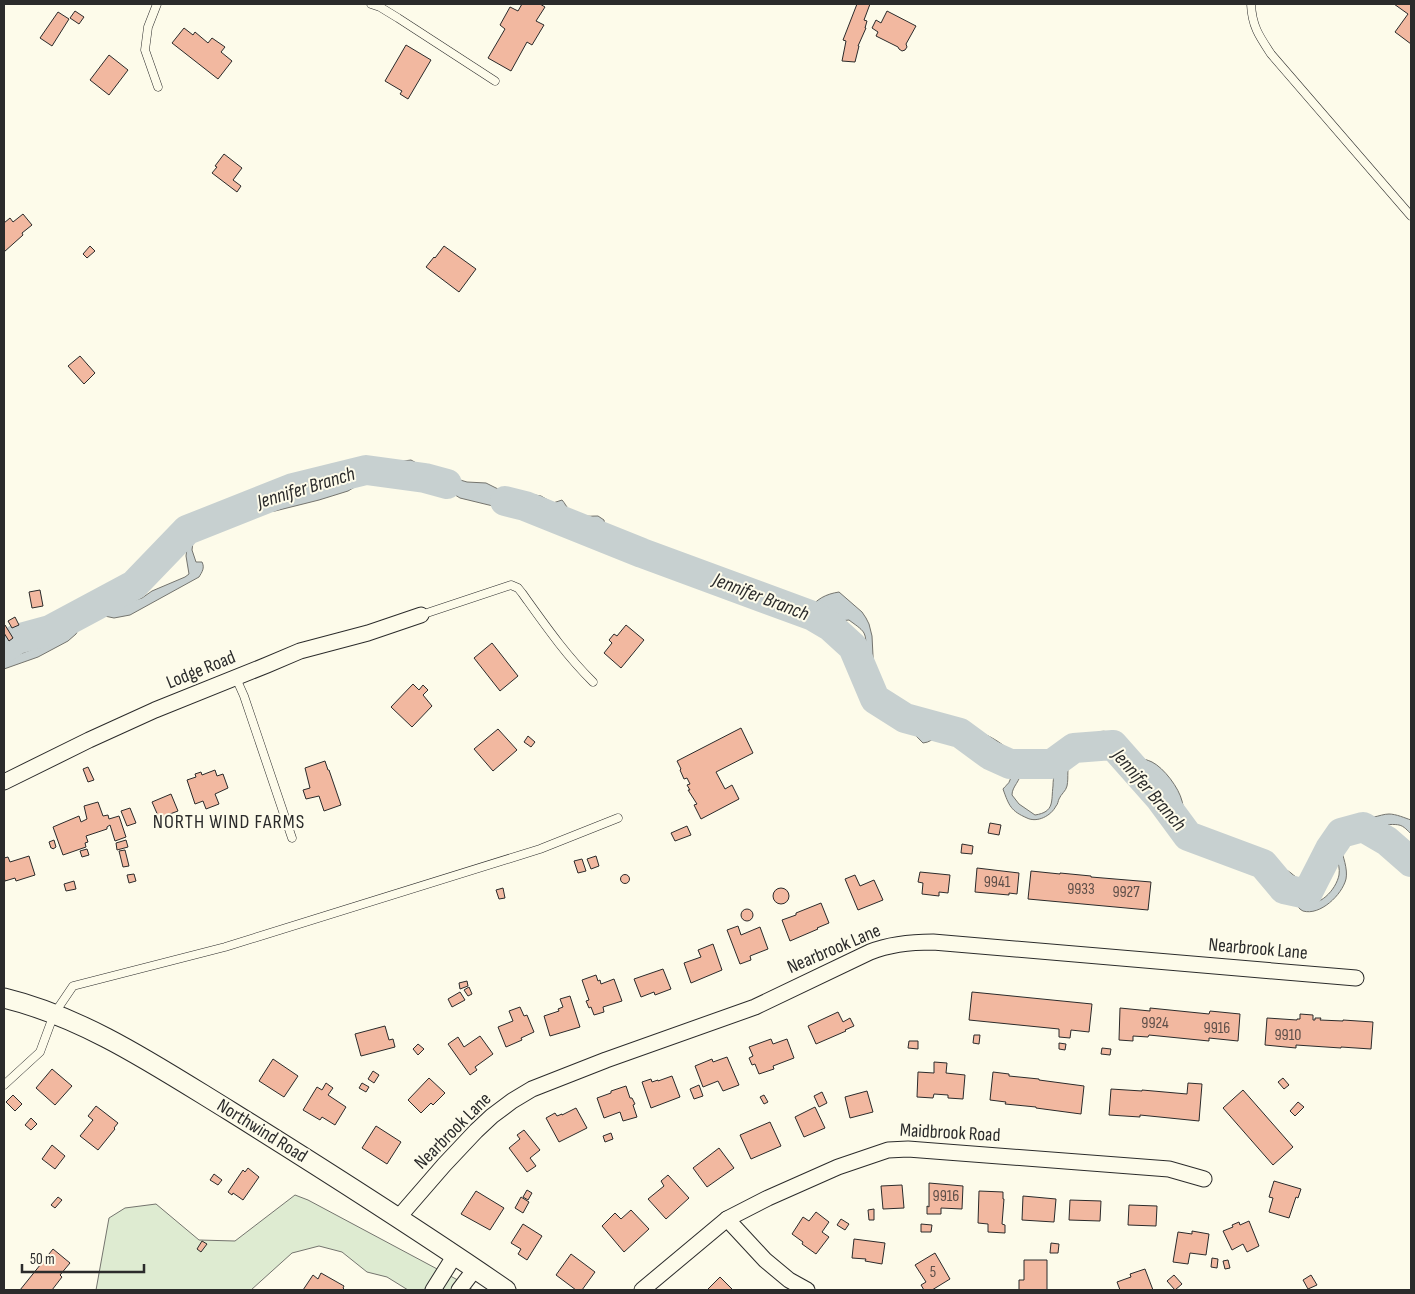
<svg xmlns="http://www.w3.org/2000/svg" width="1415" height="1294" font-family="'Sofia Sans Condensed',sans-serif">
<rect width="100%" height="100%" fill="#fdfbea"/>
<polygon fill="#deebd1" stroke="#74746e" points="295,1195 308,1200 469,1286 472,1290 408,1290 387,1277 367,1272 342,1252 319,1246 292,1253 251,1290 96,1290 109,1218 125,1208 156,1204 199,1240 235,1241"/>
<path fill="#c7d0d0" stroke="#74746e" d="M411 460 431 471 449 474 457 479 467 482 486 483 498 489 541 496 553 503 562 500C565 503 566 507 570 510 579 518 587 516 598 516L604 520 605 529 609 531 629 534 652 547 662 548 675 554 681 553 688 557 691 561 714 574 747 588 755 598 761 602 783 610 795 612 809 610C816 599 826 594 839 592L862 612 866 618 869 624 872 636 875 695 885 713C893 718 914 721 922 721 925 720 927 719 930 719 934 720 937 723 941 723 948 724 956 724 964 726 982 731 1020 749 1021 771 1021 781 1012 786 1012 795L1019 804 1035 815C1055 812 1051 801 1053 786 1053 777 1055 770 1059 763 1064 750 1088 741 1099 732 1113 728 1112 742 1121 748 1126 751 1132 755 1138 757 1143 759 1148 760 1152 762 1164 768 1179 788 1182 801 1185 811 1183 826 1189 834 1196 843 1218 844 1228 847 1243 850 1259 854 1272 860 1280 863 1284 869 1291 873 1294 876 1297 877 1299 880 1303 886 1301 896 1303 903 1319 908 1336 890 1339 875 1341 863 1332 853 1337 841 1343 825 1359 822 1374 817 1379 816 1384 814 1389 814 1396 814 1405 818 1411 820V834C1408 831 1404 826 1399 825 1392 823 1357 827 1351 830 1346 833 1341 840 1340 846 1343 856 1348 869 1346 879 1342 895 1320 916 1303 911 1294 908 1294 888 1290 880 1287 876 1278 866 1273 865 1268 862 1261 864 1255 862 1247 860 1240 856 1233 855 1229 854 1226 854 1222 853 1217 852 1212 850 1207 849 1202 849 1197 853 1192 849 1177 836 1180 813 1173 796 1170 788 1157 770 1148 769 1144 769 1141 771 1137 770 1130 768 1125 759 1119 756 1110 750 1096 751 1086 747 1080 749 1073 753 1071 759 1066 767 1069 777 1067 786 1066 791 1061 794 1059 799 1058 801 1058 804 1056 806 1051 816 1037 823 1027 818 1011 811 1009 806 1003 789 1005 786 1009 784 1010 780 1014 771 1012 753 1002 748 996 745 989 744 984 741 975 736 964 730 954 729 939 728 936 742 923 743 916 736 910 729 901 724 895 721 888 721 881 718 868 701 864 681 864 660 864 651 868 641 864 633 861 628 854 624 849 620L840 621 832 617 811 615 787 618 773 616 740 601 670 563 645 557 620 543 606 540 587 530 566 521 537 512 510 507H497L460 498 452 493 448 488 426 484 402 473H389L363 482 348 491 319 500 275 511 257 513 215 520 206 524 200 529 193 542 192 550 196 562H202C205 568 202 572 199 577L130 615 114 618 100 615 89 619 81 624 76 634 68 641 38 657 4 669V660L33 649 45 643 61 626 68 621 79 617 91 609 112 605H119L142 598 152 591 185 577 189 574 186 556 188 540 195 529 209 516 221 508 230 506 252 507 281 503 297 497 305 495H309L328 491 337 486 347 476 356 471 396 462Z"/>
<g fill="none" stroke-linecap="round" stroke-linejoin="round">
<g stroke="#c7d0d0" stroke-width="30">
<polyline points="505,501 525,506 642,553 813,616 830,626 853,647 875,699 905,718 960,733 990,755 1010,764 1052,764 1074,748 1113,745 1160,798 1188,836 1263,864 1284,889 1307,894 1330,849 1341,833 1363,827 1387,841 1411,862"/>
<polyline points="4,648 17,639 50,630 134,585 187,530 293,488 366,470 425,478 447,484"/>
</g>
</g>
<g fill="#f2b8a0" stroke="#2b2b2b">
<polygon points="522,4 540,4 545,7 536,21 544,25 532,45 527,42 511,71 488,58 505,29 500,25 510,7 518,11"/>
<polygon points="857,4 870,4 864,20 867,21 865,28 866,28 858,46 859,46 855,62 842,61 846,41 843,40"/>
<polygon points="1394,4 1411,4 1411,44 1395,32 1408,14"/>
<polygon points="75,11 84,17 79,24 70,18"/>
<polygon points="887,11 916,26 906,44 907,47 905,50 902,51 899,49 898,47 876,36 878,32 872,28 876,20 881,23"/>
<polygon points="58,12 69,19 52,46 40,38"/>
<polygon points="184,28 193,35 195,32 208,43 212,38 225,47 221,52 232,61 218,79 172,43"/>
<polygon points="406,45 431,60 408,99 400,94 402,91 385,81"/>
<polygon points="109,55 128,70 109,95 90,80"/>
<polygon points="224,154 242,168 233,180 241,186 237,192 212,173 217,167 215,166"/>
<polygon points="23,214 32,225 22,233 23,235 4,252 4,223 10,218 13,222"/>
<polygon points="90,246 95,251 87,258 83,254"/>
<polygon points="444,246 476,269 459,292 426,267 434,257 435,258"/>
<polygon points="80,356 95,373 84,384 68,366"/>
<polygon points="40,590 43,606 32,608 29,592"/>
<polygon points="15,617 19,625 12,628 8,621"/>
<polygon points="5,625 13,638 9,641 4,633 4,626"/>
<polygon points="626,625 644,640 621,668 604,653 612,643 609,640 614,634 617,636"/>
<polygon points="492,643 518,676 500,691 474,658"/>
<polygon points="413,684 419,690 423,685 428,690 423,695 432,706 412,727 391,707"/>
<polygon points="741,728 753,753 716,772 725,789 732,785 739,799 701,819 694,805 697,804 688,790 690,790 687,785 690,784 687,778 684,779 680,770 681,769 677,761"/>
<polygon points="498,729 517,750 493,771 474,749"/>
<polygon points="528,736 535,742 531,747 524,742"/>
<polygon points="325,761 328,770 329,770 341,805 324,811 319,796 306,799 303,790 310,788 305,768"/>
<polygon points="88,767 94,780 88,782 83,769"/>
<polygon points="215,770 217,776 223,774 228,788 215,794 219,804 206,809 203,801 195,804 187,780 196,777 195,774 201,772 202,775"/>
<polygon points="171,794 178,811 159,818 152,802"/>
<polygon points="98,802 103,816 108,815 109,819 119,816 126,837 115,841 110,825 107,827 107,829 86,836 88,842 85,843 86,847 63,855 53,827 79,816 81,822 87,819 84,806"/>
<polygon points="130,808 136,823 127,826 121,811"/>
<polygon points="990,823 1001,825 999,835 988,833"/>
<polygon points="687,826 691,835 675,841 671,833"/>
<polygon points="54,840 56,847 53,849 52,848 51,848 49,842"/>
<polygon points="126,840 128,847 117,850 116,843"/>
<polygon points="962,844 973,846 972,854 961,853"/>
<polygon points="87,849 89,855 82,857 80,851"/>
<polygon points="125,850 129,866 123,867 119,851"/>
<polygon points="29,856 35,875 16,881 15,878 5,881 4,877 4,858 8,857 10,862"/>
<polygon points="596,856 599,866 591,869 587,859"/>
<polygon points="582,859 586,871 578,873 574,861"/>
<polygon points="977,868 1019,873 1017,894 1009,893 1009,895 975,892"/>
<polygon points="1031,871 1060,874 1060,873 1091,876 1091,877 1151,882 1148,910 1028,899"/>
<polygon points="920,872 950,875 948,893 939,892 939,896 922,894 923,883 918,882"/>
<polygon points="134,874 136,881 129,883 127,875"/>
<circle cx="625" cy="879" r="4.5"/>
<polygon points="855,875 860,886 874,880 883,900 858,910 845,879"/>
<polygon points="74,881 76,889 66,891 64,884"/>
<circle cx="781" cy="896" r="8"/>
<polygon points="503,888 505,898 499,899 496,890"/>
<polygon points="821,903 829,923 817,928 818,929 790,941 782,920 796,915 796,913"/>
<circle cx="747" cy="915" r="6"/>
<polygon points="738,926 741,935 760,927 768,949 750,956 751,960 740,964 727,930"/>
<polygon points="713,944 722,970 691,983 684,963 701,957 698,950"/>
<polygon points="663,969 671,989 655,995 654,992 641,997 634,979"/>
<polygon points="596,975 598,981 600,980 601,984 614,979 622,1001 603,1007 604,1012 594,1015 591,1007 589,1008 586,1001 589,1000 582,980"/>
<polygon points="467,981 468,986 460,989 459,983"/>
<polygon points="469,987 472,994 468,996 464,990"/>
<polygon points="460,992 465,1000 452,1007 448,999"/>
<polygon points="972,992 1092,1004 1089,1032 1071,1030 1070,1038 1059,1037 1059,1029 969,1020"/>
<polygon points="570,996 580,1027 550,1036 544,1016 559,1011 558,1009 563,1007 560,999"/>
<polygon points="520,1007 524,1016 527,1015 534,1032 521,1038 522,1040 506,1047 498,1027 513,1021 509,1011"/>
<polygon points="1120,1008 1150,1011 1150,1008 1209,1014 1210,1011 1240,1014 1238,1041 1209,1038 1209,1041 1149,1035 1148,1037 1133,1036 1133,1041 1119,1040"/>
<polygon points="838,1012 843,1022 850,1018 854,1026 845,1030 846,1031 816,1044 808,1026"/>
<polygon points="1300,1014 1313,1015 1313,1020 1315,1020 1315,1018 1321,1018 1320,1020 1343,1021 1343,1020 1373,1022 1371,1049 1341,1047 1341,1048 1296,1045 1296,1048 1265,1045 1267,1018 1297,1020 1297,1019 1300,1019"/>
<polygon points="385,1026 389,1040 393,1039 395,1047 361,1056 355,1034"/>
<polygon points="974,1035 980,1035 979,1044 973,1043"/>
<polygon points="480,1036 493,1054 475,1067 477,1070 470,1075 448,1044 458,1037 464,1047"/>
<polygon points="771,1039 773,1044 787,1039 794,1058 773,1066 774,1069 759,1074 755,1064 752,1065 749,1058 753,1056 749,1047"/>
<polygon points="909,1041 918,1041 918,1049 908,1048"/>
<polygon points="1059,1043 1066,1044 1065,1050 1059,1049"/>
<polygon points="418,1044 424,1049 418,1055 413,1049"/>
<polygon points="1102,1048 1111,1049 1110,1055 1101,1054"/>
<polygon points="727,1057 739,1085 723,1091 718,1081 703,1087 695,1066 712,1059 713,1062"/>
<polygon points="273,1059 298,1076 284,1097 259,1081"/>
<polygon points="934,1062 947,1063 946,1073 965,1075 963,1099 948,1098 948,1095 934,1094 933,1098 917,1097 918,1072 934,1073"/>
<polygon points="52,1069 72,1086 55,1105 36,1088"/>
<polygon points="373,1071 379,1075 374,1083 368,1079"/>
<polygon points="993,1072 1009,1074 1009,1076 1039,1079 1039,1080 1084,1086 1081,1114 1036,1108 1036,1107 1005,1104 1006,1102 990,1100"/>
<polygon points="672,1076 680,1097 651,1108 642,1082 651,1079 652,1082 658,1080 658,1081"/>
<polygon points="429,1078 445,1093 433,1105 431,1103 421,1113 408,1100"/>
<polygon points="1283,1078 1289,1085 1284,1089 1278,1082"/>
<polygon points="326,1083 333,1088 328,1095 346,1107 335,1125 322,1117 320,1120 303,1110 317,1087 322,1090"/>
<polygon points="362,1083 369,1087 366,1092 359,1088"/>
<polygon points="1188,1083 1202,1084 1199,1121 1140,1115 1140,1117 1109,1115 1111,1089 1142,1091 1142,1090 1187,1094"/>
<polygon points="699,1085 703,1096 694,1099 690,1089"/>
<polygon points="626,1086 630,1098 632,1098 635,1104 633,1105 637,1117 623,1121 620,1112 604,1118 597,1098 611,1093 611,1091"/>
<polygon points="1243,1090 1293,1147 1273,1165 1223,1108"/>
<polygon points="867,1091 873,1112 850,1118 845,1097"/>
<polygon points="822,1092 827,1103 819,1107 814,1096"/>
<polygon points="13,1095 22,1104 15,1111 6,1102"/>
<polygon points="764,1095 768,1102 764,1104 760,1097"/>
<polygon points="1298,1102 1304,1107 1295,1116 1290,1111"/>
<polygon points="96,1106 118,1123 114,1128 115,1129 98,1150 80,1136 93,1120 88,1116"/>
<polygon points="815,1107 825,1128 804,1137 795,1117"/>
<polygon points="576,1108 587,1128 559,1142 546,1118 555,1113 557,1116 562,1114 562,1115"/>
<polygon points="31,1118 37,1124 31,1130 25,1125"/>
<polygon points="770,1122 781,1146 751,1159 740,1135"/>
<polygon points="376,1126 401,1142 387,1164 362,1148"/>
<polygon points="524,1130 540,1150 530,1158 536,1166 527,1172 509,1148 520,1139 517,1135"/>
<polygon points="611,1133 613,1139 605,1142 603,1136"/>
<polygon points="52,1145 65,1156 55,1169 42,1159"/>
<polygon points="719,1148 734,1168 707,1187 693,1168"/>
<polygon points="248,1168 259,1177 243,1200 233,1193 232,1195 228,1192 243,1170 245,1172"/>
<polygon points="214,1174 222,1180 218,1185 210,1180"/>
<polygon points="668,1175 689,1198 666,1219 648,1199 664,1186 661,1181"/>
<polygon points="1274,1181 1301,1189 1298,1198 1296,1197 1289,1218 1269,1212 1273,1198 1269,1197"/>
<polygon points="929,1183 963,1186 962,1209 941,1208 941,1214 927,1214 927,1206 929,1207"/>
<polygon points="902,1185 904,1208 883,1209 881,1186"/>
<polygon points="527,1190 532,1193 528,1200 523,1197"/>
<polygon points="476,1191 504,1208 490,1230 461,1214"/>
<polygon points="979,1191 1003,1192 1003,1199 1004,1199 1002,1224 1005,1225 1005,1233 988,1232 988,1224 978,1223"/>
<polygon points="1023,1196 1056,1199 1054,1222 1022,1220"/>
<polygon points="58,1197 62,1200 55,1208 51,1205"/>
<polygon points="521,1197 529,1202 523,1213 515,1208"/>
<polygon points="1070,1200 1101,1201 1100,1221 1069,1220"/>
<polygon points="1129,1205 1157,1206 1156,1226 1128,1225"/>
<polygon points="874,1209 874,1220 869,1220 868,1210"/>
<polygon points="631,1210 649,1229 624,1252 602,1226 615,1213 621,1219"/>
<polygon points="816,1212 829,1222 822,1232 829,1237 816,1254 802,1244 803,1242 792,1234 803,1217 809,1221"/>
<polygon points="841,1219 849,1224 845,1230 837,1225"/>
<polygon points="1249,1221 1259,1246 1247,1252 1243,1244 1232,1250 1223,1231 1233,1227 1232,1225 1239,1222 1240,1225"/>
<polygon points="523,1224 542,1236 527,1260 518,1254 521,1249 511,1243"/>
<polygon points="921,1224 932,1225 931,1232 921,1232"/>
<polygon points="1192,1231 1209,1234 1206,1255 1190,1253 1188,1264 1173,1262 1178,1232 1192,1234"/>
<polygon points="854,1239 885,1243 882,1264 865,1261 866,1259 852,1258"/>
<polygon points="202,1241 207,1244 201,1252 197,1249"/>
<polygon points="1051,1243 1059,1244 1058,1253 1050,1253"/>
<polygon points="53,1249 70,1263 60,1275 62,1277 52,1290 20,1290"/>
<polygon points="935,1253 950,1279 932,1290 924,1290 921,1285 926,1282 915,1265"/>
<polygon points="571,1254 595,1272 582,1290 576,1290 556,1275"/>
<polygon points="1212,1258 1218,1259 1217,1268 1211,1267"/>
<polygon points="1024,1260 1047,1260 1047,1290 1019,1290 1019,1280 1024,1280"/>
<polygon points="1228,1260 1230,1268 1225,1269 1223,1261"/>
<polygon points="1145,1269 1153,1290 1120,1290 1117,1282 1131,1277 1130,1274"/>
<polygon points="321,1273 344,1286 343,1288 345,1290 303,1290 313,1275 318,1279"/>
<polygon points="1174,1275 1182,1284 1175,1290 1167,1281"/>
<polygon points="1311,1275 1317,1285 1308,1289 1303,1280"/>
<polygon points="720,1277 733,1290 707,1290"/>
</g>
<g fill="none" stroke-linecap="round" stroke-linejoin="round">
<defs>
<g id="service">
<polyline points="157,4 148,27 145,50 158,87"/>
<polyline points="371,4 380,7 398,18 495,81"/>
<path d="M1251 4C1252 26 1259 36 1271 54L1411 216"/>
<path d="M421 615 511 585 518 588 522 593C545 625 565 654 593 682"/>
<polyline points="236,678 244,696 292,838"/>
<polyline points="4,1085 40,1052 54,1014 73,986 225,947 540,849 618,818"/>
</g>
<g id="minor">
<polyline points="4,782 89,740 155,710 267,665 300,651 368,633 421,615"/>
<path d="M398 1218 444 1165 476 1131 492 1116 512 1101 532 1089 606 1060 755 1007 870 952C890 944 911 942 933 942L1356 978"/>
<polyline points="727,1219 765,1260 789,1280 807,1290"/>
<polyline points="433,1290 455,1255"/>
<polyline points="459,1290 475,1269"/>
<polyline points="642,1290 727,1219 768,1198 838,1167 888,1150 908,1149 1169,1169 1204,1179"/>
</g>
<path id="tertiary" d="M4 998C86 1018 158 1067 230 1111 323 1169 416 1228 506 1290"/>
</defs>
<use href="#service" stroke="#2b2b2b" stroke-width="9"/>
<use href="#minor" stroke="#2b2b2b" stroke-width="17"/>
<use href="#tertiary" stroke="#2b2b2b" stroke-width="21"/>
<use href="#service" stroke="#fdfbea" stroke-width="8"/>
<use href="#minor" stroke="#fdfbea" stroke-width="15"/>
<use href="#tertiary" stroke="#fdfbea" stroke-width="19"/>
</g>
<g text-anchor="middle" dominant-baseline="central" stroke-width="4" stroke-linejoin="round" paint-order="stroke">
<g font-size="16" fill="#5d4e48">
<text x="997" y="882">9941</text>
<text x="1081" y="889">9933</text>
<text x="1126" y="892">9927</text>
<text x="1155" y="1023">9924</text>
<text x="1217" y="1028">9916</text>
<text x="1288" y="1035">9910</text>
<text x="946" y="1196">9916</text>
<text x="933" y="1272">5</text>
</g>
<g font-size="19" fill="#2b2b2b" stroke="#fdfbea">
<text transform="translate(201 670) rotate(-22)">Lodge Road</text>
<text transform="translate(834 949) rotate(-23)">Nearbrook Lane</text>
<text transform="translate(1258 949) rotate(5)">Nearbrook Lane</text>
<text transform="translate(262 1131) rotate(32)">Northwind Road</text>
<text transform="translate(453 1131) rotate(-45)">Nearbrook Lane</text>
<text transform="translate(950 1133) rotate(3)">Maidbrook Road</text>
</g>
<g font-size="20" font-style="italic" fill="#2b2b2b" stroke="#fdfbea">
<text transform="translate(306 488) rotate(-17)">Jennifer Branch</text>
<text transform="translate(761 597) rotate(21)">Jennifer Branch</text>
<text transform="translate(1149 790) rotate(49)">Jennifer Branch</text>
</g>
<g font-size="20" letter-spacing="1" fill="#2b2b2b" stroke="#fdfbea">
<text x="229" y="822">NORTH WIND FARMS</text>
</g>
</g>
<rect width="1415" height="1294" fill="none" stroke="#2b2b2b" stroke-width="10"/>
<path d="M22 1264v8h122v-8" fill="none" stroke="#2b2b2b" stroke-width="2.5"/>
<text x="30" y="1264" font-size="15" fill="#2b2b2b" stroke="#fdfbea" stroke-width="4" paint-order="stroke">50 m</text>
</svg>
